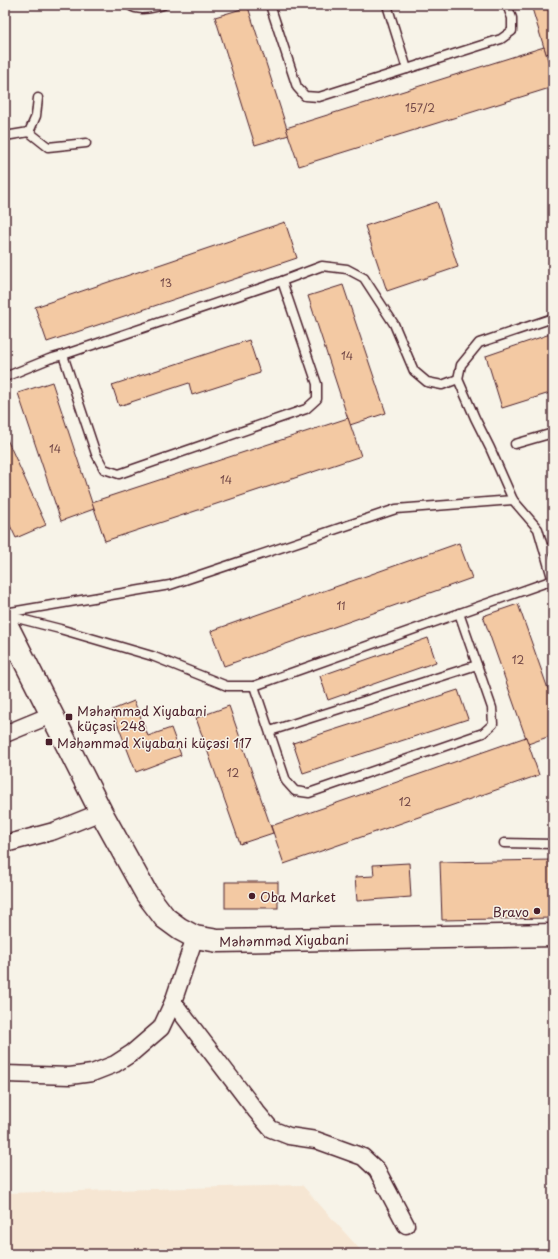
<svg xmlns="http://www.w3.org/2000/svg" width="558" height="1259" font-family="'Playpen Sans',sans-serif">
<rect width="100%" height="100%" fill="#f7f3e8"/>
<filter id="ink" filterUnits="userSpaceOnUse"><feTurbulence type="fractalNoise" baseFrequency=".025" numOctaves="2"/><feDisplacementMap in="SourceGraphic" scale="8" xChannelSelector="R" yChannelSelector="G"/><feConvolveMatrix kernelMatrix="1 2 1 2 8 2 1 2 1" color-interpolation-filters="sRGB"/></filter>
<g filter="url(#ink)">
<polygon fill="#f6e6d3" points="302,1185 364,1254 5,1254 5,1193"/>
<g fill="#f3c9a3" stroke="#4a1f2b">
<polygon points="531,5 553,5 553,52 546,54"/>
<polygon points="248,7 289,135 255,145 215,17"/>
<polygon points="544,47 553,76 553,87 299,166 286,128"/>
<polygon points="437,202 458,267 387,291 365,226"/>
<polygon points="285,222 297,258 47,342 35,307"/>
<polygon points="343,285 386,413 350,425 308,296"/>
<polygon points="553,333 553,392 502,408 486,356"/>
<polygon points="249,340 260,373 192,395 189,383 119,406 112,385"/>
<polygon points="52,382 94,509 61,521 18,393"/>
<polygon points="348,418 361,456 105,541 92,502"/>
<polygon points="5,435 46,525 16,538 5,515"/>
<polygon points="459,543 472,578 224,666 211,631"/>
<polygon points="518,604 553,703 553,735 528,744 483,616"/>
<polygon points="428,638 436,662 328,700 320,676"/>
<polygon points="458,690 468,719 303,773 293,743"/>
<polygon points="134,701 148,736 171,728 181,755 136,772 112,710"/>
<polygon points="229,706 273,833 240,844 196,718"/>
<polygon points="526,737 539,775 284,864 271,826"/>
<polygon points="553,860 553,918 442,920 440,862"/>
<polygon points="409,863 411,897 357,901 355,877 374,876 373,865"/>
<rect x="225" y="882" width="53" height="26"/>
</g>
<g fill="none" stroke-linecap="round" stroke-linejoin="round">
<defs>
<g id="lane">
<path d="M129 5C139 12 152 8 163 5"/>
<polyline points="270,5 297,87 305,96 319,97 501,39 512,31 512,18 507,5"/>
<polyline points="387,5 407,69"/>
<polyline points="29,132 36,116 38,98"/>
<polyline points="5,136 29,132 48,147 86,143"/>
<polyline points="63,355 96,454 104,469 119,474 306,409 317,399 317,384 282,281"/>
<polyline points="5,377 49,359 63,355 282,281 322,266 347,269 364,278 394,324 414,371 427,382 442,385 458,379 475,418 490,448 513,500 538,529 553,581"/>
<polyline points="458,379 461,365 479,343 553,318"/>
<polyline points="515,444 553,433"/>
<polyline points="544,550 553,547"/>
<polyline points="5,613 170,585 396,509 513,500"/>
<polyline points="5,615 60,629 152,656 227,686 254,686 553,580"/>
<polyline points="254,686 286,781 295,791 309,793 483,733 493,724 492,708 459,613"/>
<polyline points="270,731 477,665"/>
<polyline points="504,843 553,844"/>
</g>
<g id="street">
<polyline points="5,734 51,715"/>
<polyline points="5,844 54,831 101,812"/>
<polyline points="173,1002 256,1111 271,1129 289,1136 316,1140 363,1157 377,1170 406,1225"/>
<polyline points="5,1074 70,1076 92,1073 115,1064 132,1053 161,1028 173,1002 195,937"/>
</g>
<polyline id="secondary" points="5,622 101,812 146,893 165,918 180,929 195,937 218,941 553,935"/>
</defs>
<use href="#lane" stroke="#4a1f2b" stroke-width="11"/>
<use href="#street" stroke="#4a1f2b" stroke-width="19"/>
<use href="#secondary" stroke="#4a1f2b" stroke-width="25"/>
<use href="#lane" stroke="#f7f3e8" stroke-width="8"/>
<use href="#street" stroke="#f7f3e8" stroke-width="16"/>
<use href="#secondary" stroke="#f7f3e8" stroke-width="22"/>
</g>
</g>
<g fill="#4a1f2b" stroke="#f7f3e8" stroke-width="1.5">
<rect x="65" y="713" width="8" height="8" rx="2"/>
<rect x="45" y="738" width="8" height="8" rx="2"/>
<circle cx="252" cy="896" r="4"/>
<circle cx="537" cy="911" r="4"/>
</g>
<g text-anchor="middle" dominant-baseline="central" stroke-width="3" stroke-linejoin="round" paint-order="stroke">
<g font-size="11" fill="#744a49">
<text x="420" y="107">157/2</text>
<text x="166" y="282">13</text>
<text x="347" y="355">14</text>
<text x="55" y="448">14</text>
<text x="226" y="479">14</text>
<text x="341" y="605">11</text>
<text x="518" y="659">12</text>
<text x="233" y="772">12</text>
<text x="405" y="801">12</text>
</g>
<g font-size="13" fill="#4a1f2b" stroke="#f7f3e8" text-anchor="start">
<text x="77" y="710">Məhəmməd Xiyabani<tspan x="77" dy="15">küçəsi 248</tspan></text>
<text x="57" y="742">Məhəmməd Xiyabani küçəsi 117</text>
<text x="260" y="896">Oba Market</text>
<text x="529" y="911" text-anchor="end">Bravo</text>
</g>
<g font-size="13" fill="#4a1f2b" stroke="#f7f3e8">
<text transform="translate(284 940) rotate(-1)">Məhəmməd Xiyabani</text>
</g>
</g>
<rect width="558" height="1259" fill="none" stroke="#f7f3e8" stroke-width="20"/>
<rect x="10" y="10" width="538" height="1239" fill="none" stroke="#4a1f2b" stroke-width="1.5" filter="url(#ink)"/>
</svg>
